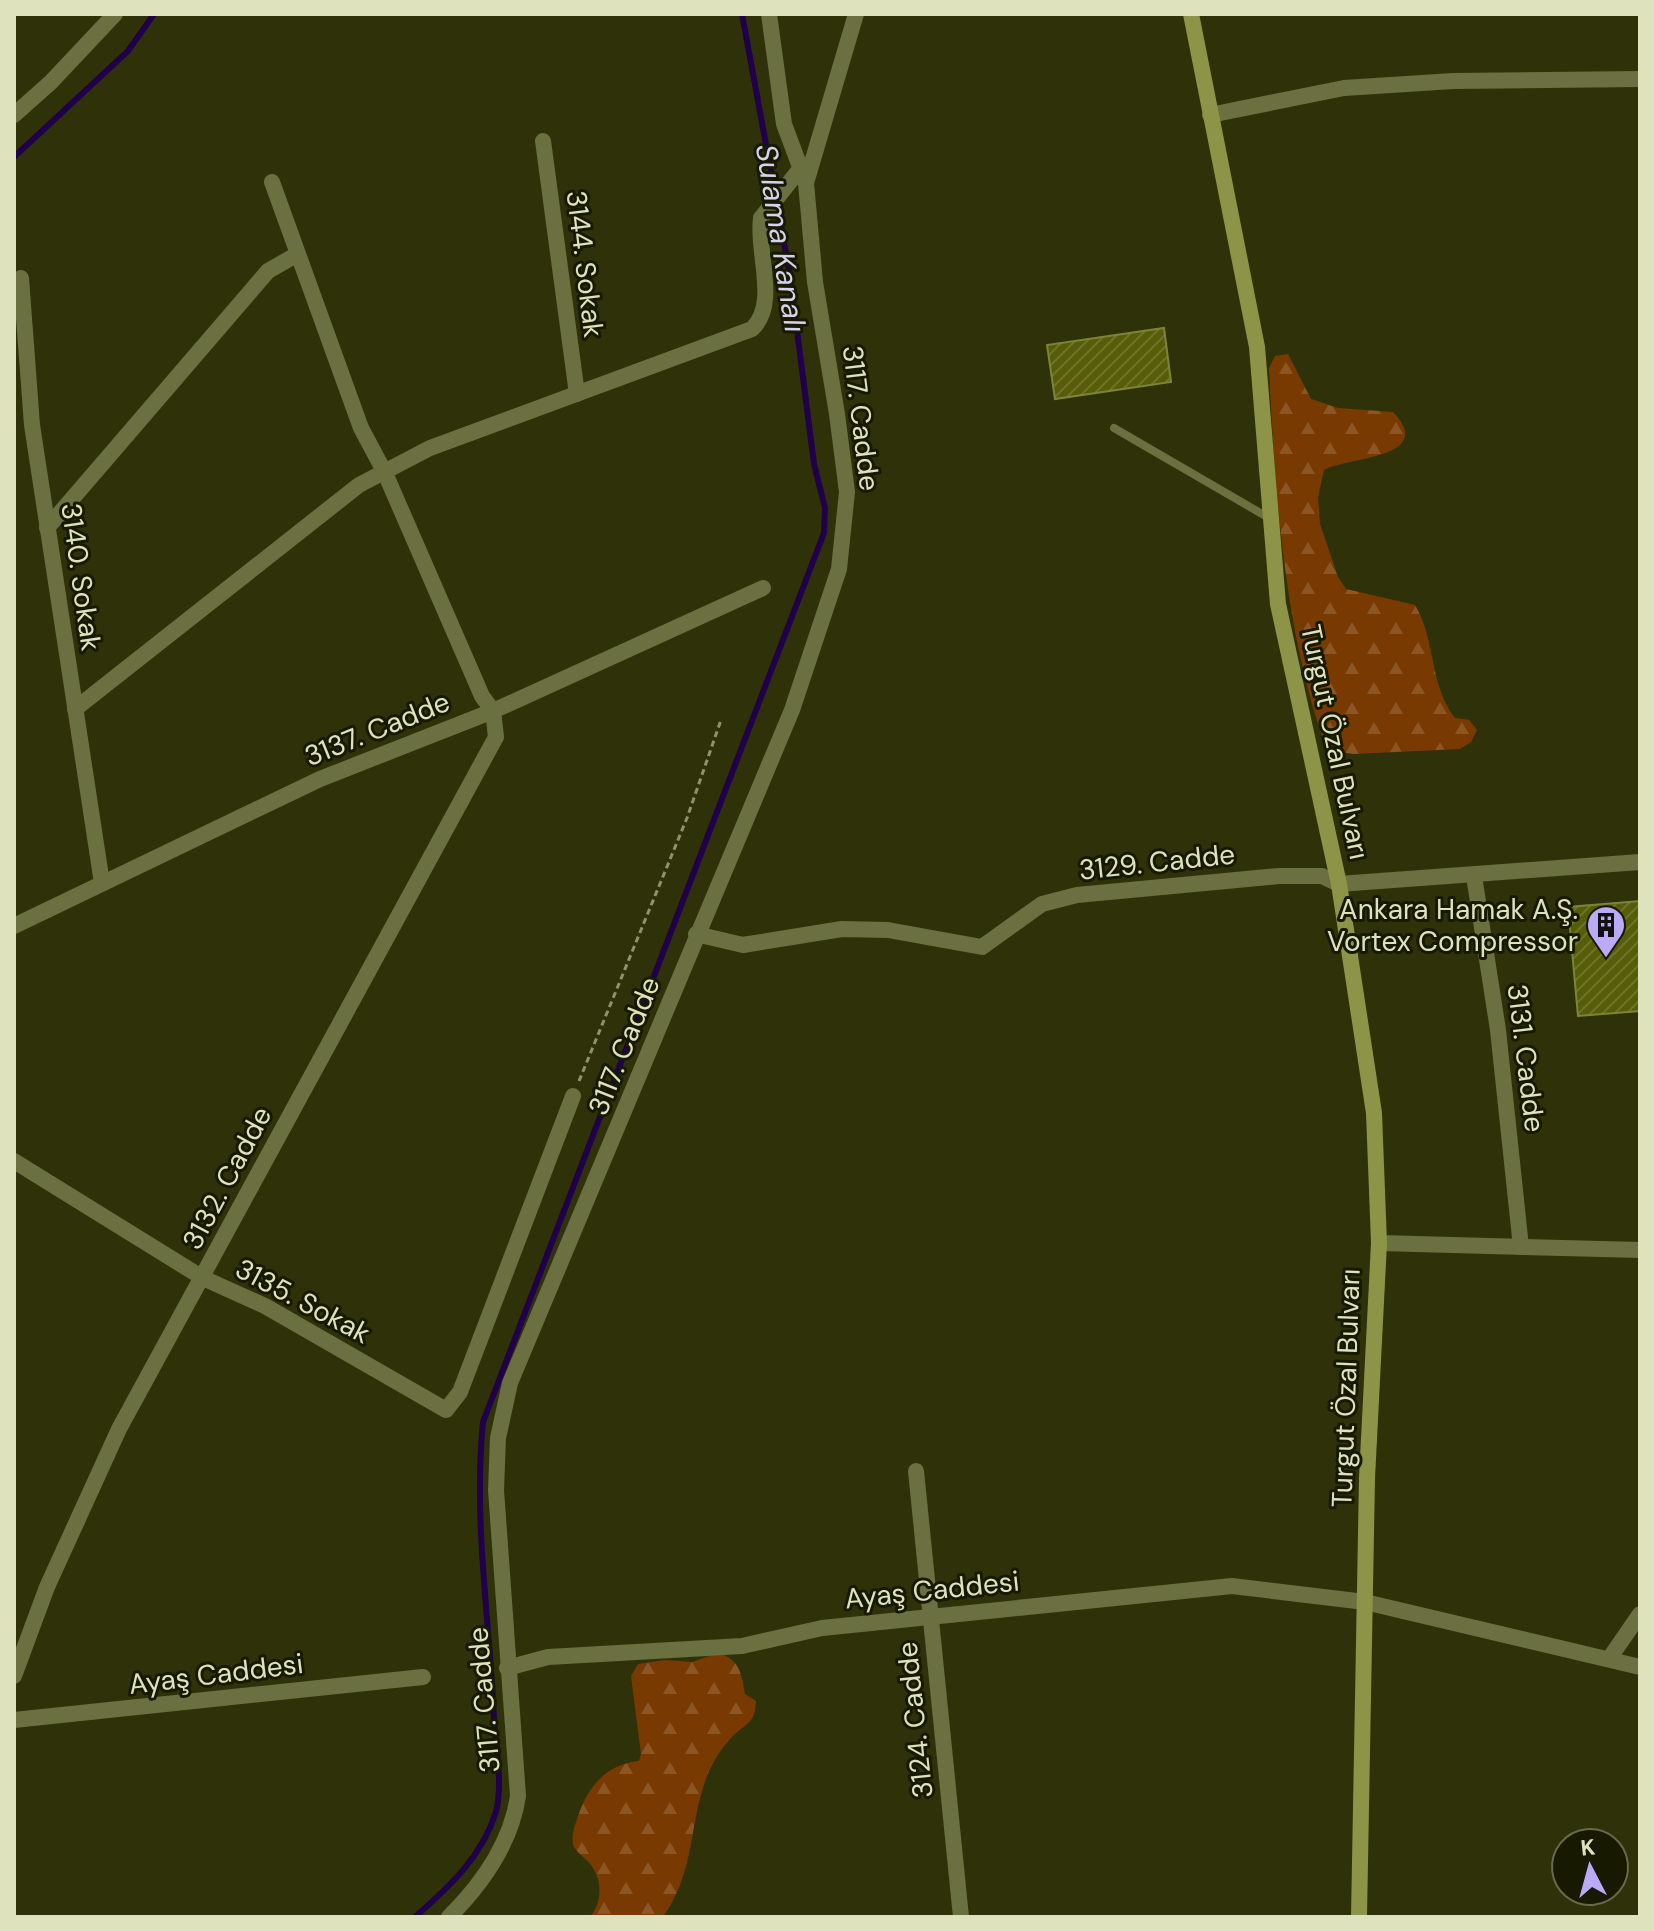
<svg xmlns="http://www.w3.org/2000/svg" width="1654" height="1931" font-family="'DM Sans',sans-serif">
<defs>
<pattern id="forest-firs" width="22" height="20" patternUnits="userSpaceOnUse" patternTransform="scale(2)"><rect width="22" height="20" fill="#783a00"/><path d="M5 1l3.5 6h-7zM16 11l3.5 6h-7z" fill="#8b5623"/></pattern>
<pattern id="building-hatch" width="6" height="6" patternUnits="userSpaceOnUse" patternTransform="scale(2)"><rect width="6" height="6" fill="#565c07"/><path d="M-1 1l2-2M0 6l6-6M5 7l2-2" fill="none" stroke="#6e7329"/></pattern>
</defs>
<rect width="100%" height="100%" fill="#2f3209"/>
<g fill="url(#forest-firs)">
<path d="M1288 354 1311 399 1338 408 1393 412C1438 459 1345 457 1324 470L1318 497 1320 524 1338 577 1346 589 1415 605C1436 640 1429 685 1455 718L1469 720 1477 730 1471 742 1460 749 1353 754 1327 750C1284 631 1275 493 1269 368L1275 356Z"/>
<path d="M718 1653C740 1660 741 1672 745 1694L756 1701C755 1723 748 1722 735 1734 724 1744 712 1762 707 1776 688 1826 696 1870 663 1917H590C602 1902 603 1882 591 1865 587 1859 578 1854 574 1847 570 1836 575 1826 578 1816 588 1787 606 1764 639 1761L641 1754 631 1676 638 1664 665 1660 692 1662Z"/>
</g>
<g fill="none" stroke-linecap="round" stroke-linejoin="round">
<g stroke="#20004a" stroke-width="6">
<polyline points="14,157 128,51 154,14"/>
<path d="M415 1917C449 1887 482 1857 496 1812 503 1784 496 1749 494 1721 490 1621 473 1522 483 1422L824 533 825 508 814 464 790 275 742 14"/>
</g>
</g>
<g fill="url(#building-hatch)" stroke="#7d8439" stroke-width="2">
<polygon points="1164,328 1171,382 1055,399 1047,345"/>
<polygon points="1640,901 1640,1011 1578,1016 1568,907"/>
</g>
<g fill="none" stroke-linecap="round" stroke-linejoin="round">
<polyline stroke="#8f936c" stroke-width="3" stroke-dasharray="6 4" stroke-linecap="butt" points="579,1081 687,818 721,720"/>
<polyline stroke="#6b7041" stroke-width="8" points="1114,428 1269,518"/>
<g stroke="#6b7041" stroke-width="16">
<polyline points="14,115 51,82 115,14"/>
<polyline points="1210,115 1344,88 1453,81 1640,79"/>
<polyline points="543,141 577,394"/>
<polyline points="806,183 856,14"/>
<polyline points="21,278 32,425 102,883"/>
<polyline points="47,528 268,271 296,255"/>
<path d="M75 709 359 485 430 448 752 329C779 304 756 252 761 218L800 169"/>
<polyline points="1474,876 1498,1030 1521,1247"/>
<polyline points="14,926 320,779 493,711 763,588"/>
<polyline points="696,934 743,945 842,929 888,930 982,947 1042,904 1077,895 1279,876 1322,876 1339,884 1640,862"/>
<polyline points="14,1161 203,1278 265,1306 446,1410 460,1392 573,1096"/>
<polyline points="1379,1243 1640,1250"/>
<polyline points="916,1471 961,1917"/>
<polyline points="1609,1659 1640,1614"/>
<polyline points="507,1668 548,1657 742,1646 822,1628 1232,1586 1365,1602 1640,1667"/>
<polyline points="14,1676 47,1587 119,1429 496,737 493,711 482,696 385,473 361,428 272,182"/>
<polyline points="14,1720 423,1677"/>
<path d="M449 1917C482 1884 511 1843 518 1796L496 1490 498 1438 510 1383 792 710 839 569 847 492 837 414 815 282 806 183 784 124 769 14"/>
</g>
<polyline stroke="#8d9447" stroke-width="16" points="1191,14 1257,347 1278,604 1339,884 1374,1113 1379,1243 1367,1478 1359,1917"/>
</g>
<defs>
<symbol id="building-pin" viewBox="-11 -11 22 30"><path d="M0 17L-7.5 6A9.5 9.5 0 1 1 7.5 6Z" fill="#bbaaf6" stroke="#171900"/><path d="M-4-6H4V6H1V3H-1V6H-4ZM-2.5-4.3h1.7v1.8h-1.7ZM.8-4.3h1.7v1.8H.8ZM-2.5-1h1.7V.8h-1.7ZM.8-1h1.7V.8H.8Z" fill="#111"/></symbol>
</defs>
<g fill-rule="evenodd">
<use href="#building-pin" x="1584" y="903" width="44" height="60"/>
</g>
<g text-anchor="middle" dominant-baseline="central" stroke-width="6" stroke-linejoin="round" paint-order="stroke">
<g font-size="28" fill="#dee3be" stroke="#171900">
<text transform="translate(585 264) rotate(83)">3144. Sokak</text>
<text transform="translate(861 418) rotate(83)">3117. Cadde</text>
<text transform="translate(81 577) rotate(82)">3140. Sokak</text>
<text transform="translate(377 729) rotate(-22)">3137. Cadde</text>
<text transform="translate(1335 742) rotate(78)">Turgut Özal Bulvarı</text>
<text transform="translate(1157 862) rotate(-6)">3129. Cadde</text>
<text transform="translate(624 1046) rotate(-68)">3117. Cadde</text>
<text transform="translate(1526 1058) rotate(83)">3131. Cadde</text>
<text transform="translate(227 1178) rotate(-62)">3132. Cadde</text>
<text transform="translate(303 1301) rotate(28)">3135. Sokak</text>
<text transform="translate(1346 1388) rotate(-88)">Turgut Özal Bulvarı</text>
<text transform="translate(932 1590) rotate(-6)">Ayaş Caddesi</text>
<text transform="translate(216 1674) rotate(-7)">Ayaş Caddesi</text>
<text transform="translate(484 1700) rotate(-95)">3117. Cadde</text>
<text transform="translate(915 1720) rotate(-96)">3124. Cadde</text>
</g>
<g font-size="28" fill="#dee3be" stroke="#171900" text-anchor="end">
<text x="1578" y="909">Ankara Hamak A.Ş.<tspan x="1578" dy="32">Vortex Compressor</tspan></text>
</g>
<g font-size="30" font-style="italic" fill="#d6d2ec" stroke="#171900">
<text transform="translate(781 238) rotate(81)">Sulama Kanalı</text>
</g>
</g>
<rect width="1654" height="1931" fill="none" stroke="#dee3be" stroke-width="32"/>
<g transform="translate(1590 1867) rotate(354)"><circle r="38" fill="#171900" stroke="#676a4c" stroke-width="2"/>
<path d="M0-6L14 30L0 20L-14 30Z" fill="#bbaaf6"/>
<text y="-12" font-size="22" font-weight="bold" text-anchor="middle" fill="#dee3be">K</text>
</g>
</svg>
